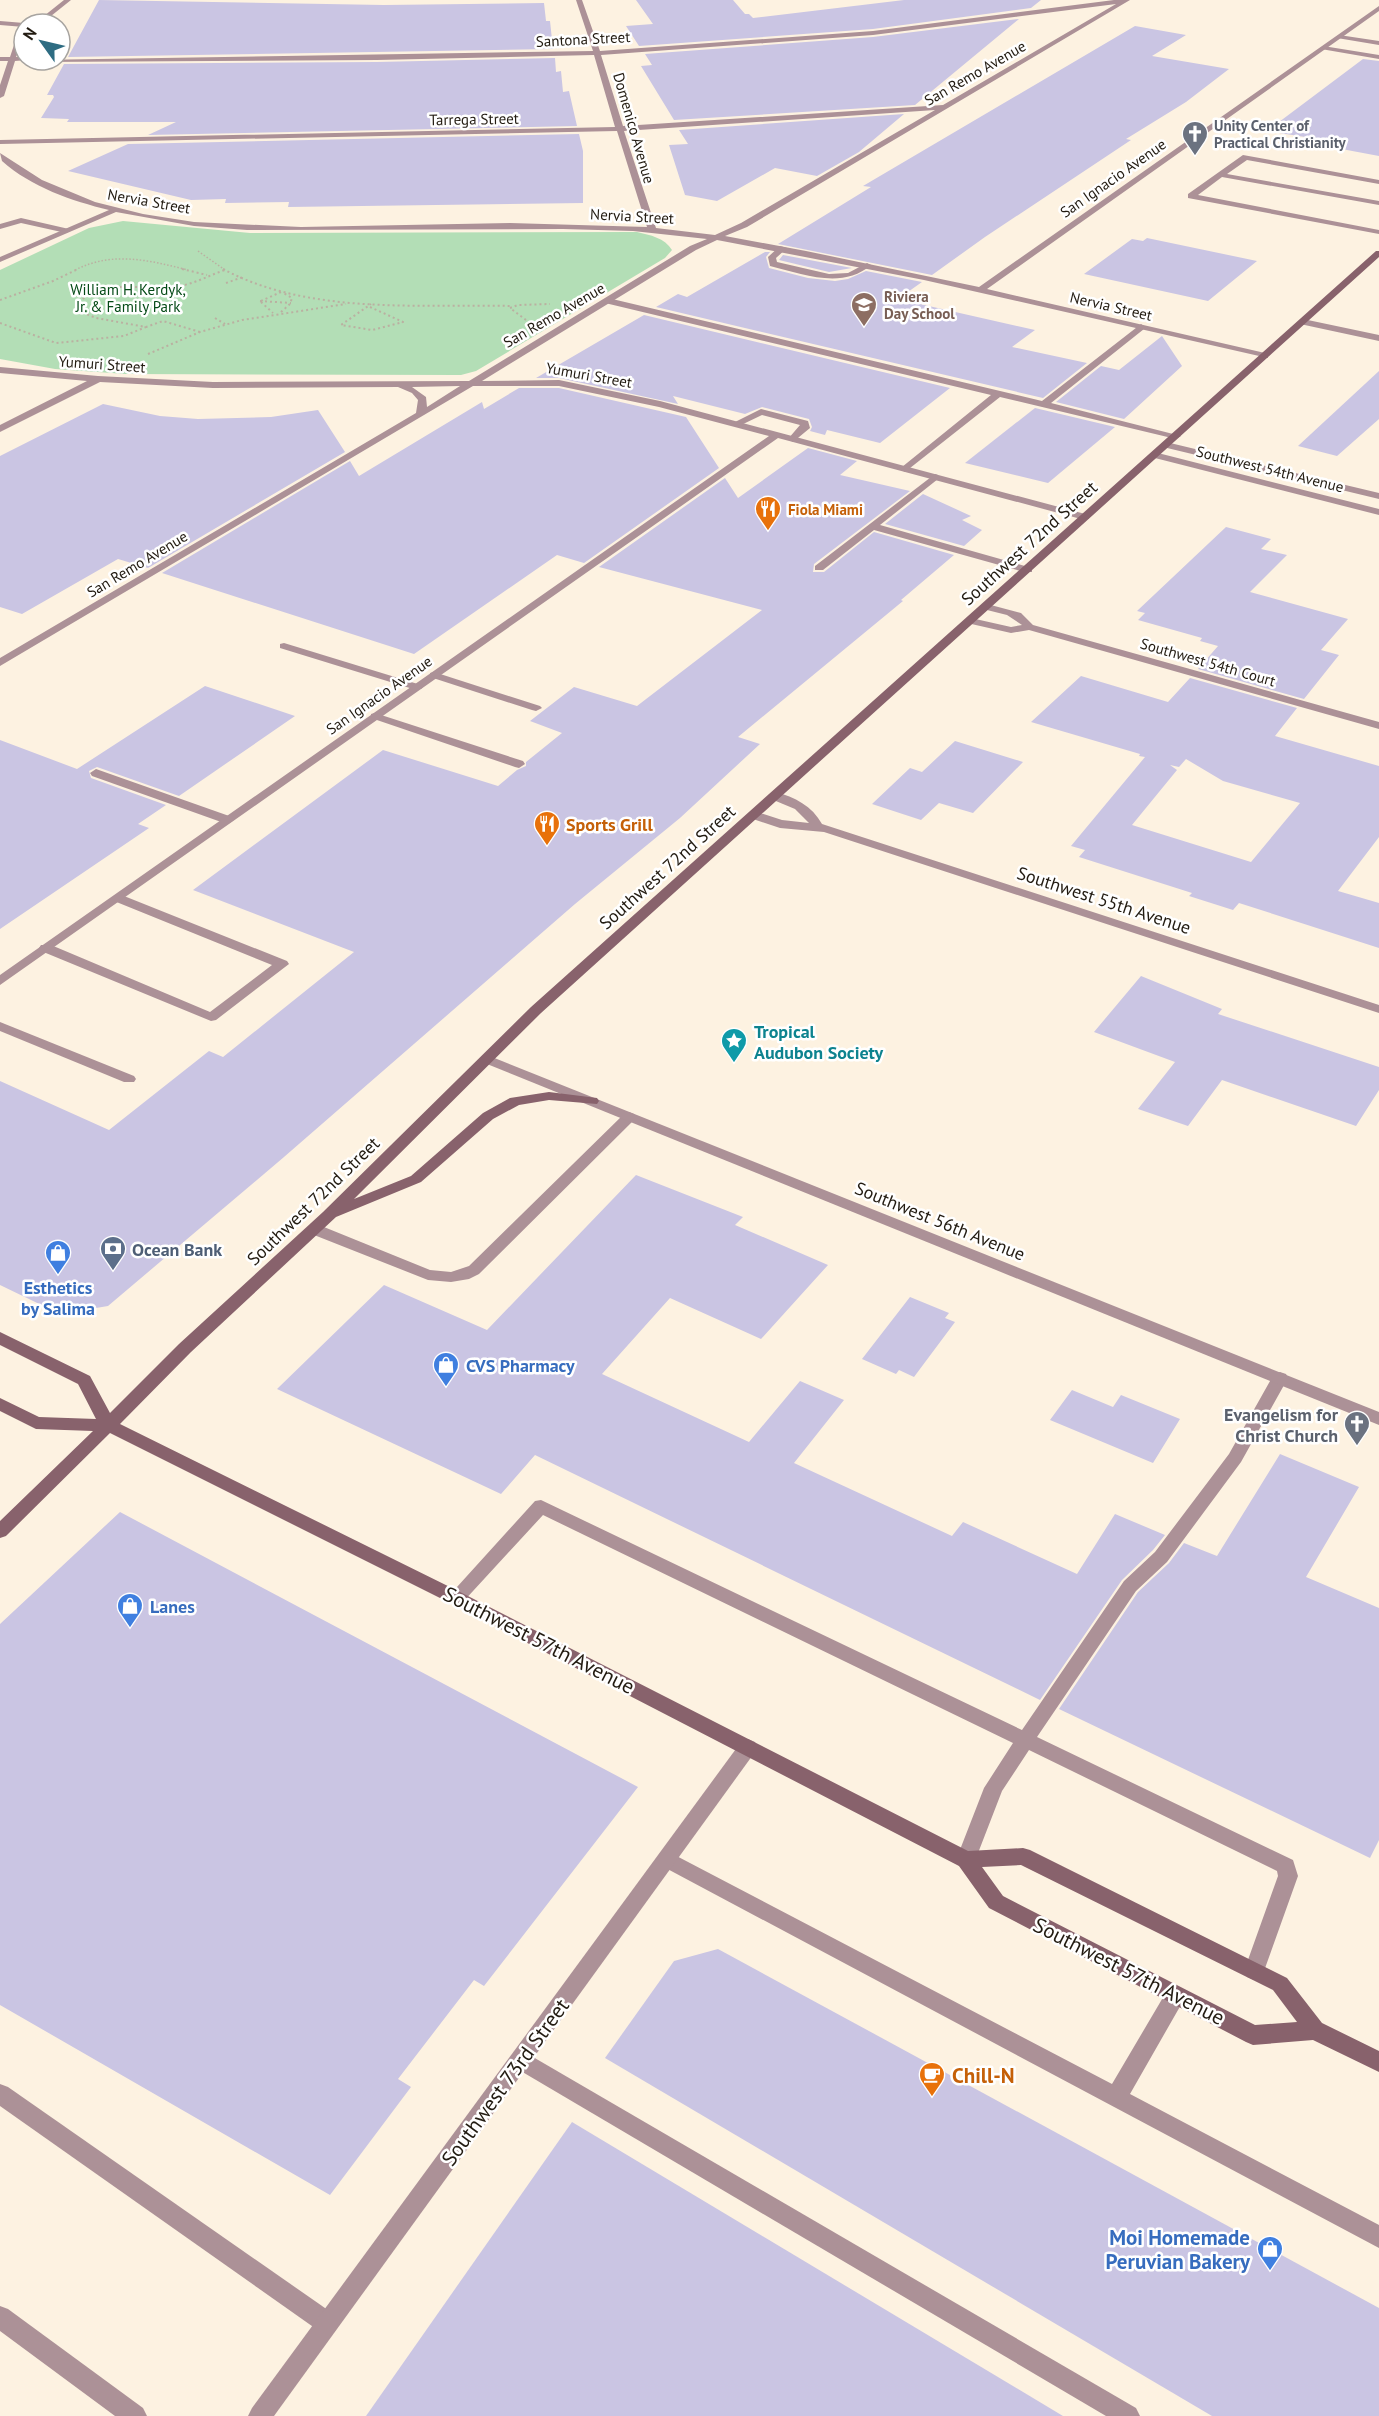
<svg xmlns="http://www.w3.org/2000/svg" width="1379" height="2416" font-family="'PT Sans',sans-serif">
<rect width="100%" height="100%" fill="#fdf2e1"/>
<path fill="#b3deb6" d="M123 221 250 233 637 232C650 235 665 238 672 250L665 258 476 371 461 375 126 374 55 369 0 359V270L89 228Z"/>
<g fill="#cac5e3" fill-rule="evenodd">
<polygon points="99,0 384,5 544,3 546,21 550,21 553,49 68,57"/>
<polygon points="636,0 733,0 745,14 749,14 753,18 904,0 1041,0 1031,8 873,29 639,46 626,26 653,24"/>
<polygon points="1019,19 915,105 674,120 641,66 652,65 645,54 873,37"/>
<polygon points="1135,26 1186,35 1152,56 1229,69 1186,102 1126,139 1131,140 985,237 932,275 778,244 871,187 863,186"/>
<polygon points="555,58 556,72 561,71 563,92 569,91 577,126 148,135 176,122 67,122 69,119 41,118 54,97 53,95 47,95 64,64 377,62"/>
<polygon points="1363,59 1379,61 1379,156 1299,141 1305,137 1267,131"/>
<polygon points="904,114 859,152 817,176 775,168 717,201 685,195 669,145 688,144 679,130"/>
<polygon points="579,134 583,151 583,203 288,207 289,202 225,203 226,199 191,200 68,171 128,144"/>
<polygon points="1147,238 1257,261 1208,301 1084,274 1132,239 1143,241"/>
<polygon points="765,252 770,252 766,257 769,268 808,278 835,281 848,279 866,271 922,282 898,299 1035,330 1012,347 1087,363 1043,398 656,307 678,294 687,297"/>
<polygon points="783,255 852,268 829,272 779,260"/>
<polygon points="644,315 950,388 880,443 827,430 825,435 810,431 812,427 809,419 762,407 745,414 673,396 678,404 559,378 536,378"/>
<polygon points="1162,336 1182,366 1124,419 1056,402 1101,366 1119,370"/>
<polygon points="1379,371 1379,419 1337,456 1298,446"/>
<polygon points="519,388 559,388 686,417 719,468 584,563 557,555 414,654 162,573 350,461 359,476 482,402 484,409"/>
<polygon points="103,404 160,416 198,419 271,417 318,410 345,452 148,568 118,559 22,614 0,607 0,456"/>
<polygon points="1035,408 1115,427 1048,483 965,463"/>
<polygon points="808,448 857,461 840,475 910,491 814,564 813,572 824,572 874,532 954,555 901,600 903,601 738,737 760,744 680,818 575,904 284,1157 108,1306 60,1314 0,1285 0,1081 109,1130 209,1051 223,1057 354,952 193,890 383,750 498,786 517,770 526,766 526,762 562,733 530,721 574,687 637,706 762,610 599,567 725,478 738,498"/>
<polygon points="923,494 971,516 962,520 982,530 964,546 885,524"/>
<polygon points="1226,527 1271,539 1261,549 1287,555 1250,592 1348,619 1321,650 1339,655 1304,699 1198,669 1218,646 1200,641 1202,638 1138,620 1145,613 1137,611"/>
<path d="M1081 676 1168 702 1190 678 1297 708 1275 736 1379 766V837L1338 891 1379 903V948L1239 903 1233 910 1189 896 1192 893 1079 857 1085 850 1071 846 1145 757 1139 756 1140 754 1031 722ZM1186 759 1223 781 1300 803 1251 862 1132 825 1177 770 1170 765 1179 767Z"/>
<polygon points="205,686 295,716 179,796 97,767 89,771 91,778 166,805 138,824 149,828 0,929 0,740 77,769"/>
<polygon points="955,741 1023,762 973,813 939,803 921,820 872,804 910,768 922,772"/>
<polygon points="1141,976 1222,1009 1218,1014 1379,1067 1379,1090 1356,1126 1222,1080 1188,1126 1138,1109 1175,1062 1094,1032"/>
<polygon points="636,1175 743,1217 735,1225 828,1265 761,1339 670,1298 602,1374 749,1442 800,1381 844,1400 794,1463 952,1536 963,1522 1077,1574 1115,1514 1165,1535 1153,1550 1122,1580 1040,1700 535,1455 501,1494 277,1389 384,1285 487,1330"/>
<polygon points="910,1297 949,1313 945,1318 955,1322 914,1377 899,1370 896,1374 862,1359"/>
<polygon points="1072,1390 1113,1407 1121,1395 1180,1419 1153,1463 1050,1420"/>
<polygon points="1280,1454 1359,1487 1306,1577 1379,1608 1379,1840 1370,1858 1059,1709 1138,1592 1169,1563 1184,1543 1217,1556"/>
<polygon points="120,1512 638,1787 484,1986 474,1980 398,2079 411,2087 330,2195 0,2005 0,1624"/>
<polygon points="718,1949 1379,2308 1379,2416 1212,2416 605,2058 674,1961"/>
<polygon points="572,2122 1063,2416 366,2416"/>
</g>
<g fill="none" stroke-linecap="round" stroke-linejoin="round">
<g stroke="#bab0a1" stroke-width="1.5" stroke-dasharray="1.5 2" stroke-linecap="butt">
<polyline points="198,251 225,270"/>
<path d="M75 270C113 251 148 260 188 270"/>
</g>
<g stroke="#bab0a1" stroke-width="2" stroke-dasharray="2 3" stroke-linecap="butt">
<polyline points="182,269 207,275"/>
<path d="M223 269C309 315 417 304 512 306"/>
<polyline points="226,283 243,277"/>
<polyline points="0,300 53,281 78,269"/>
<polyline points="260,301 291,303"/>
<polyline points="261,301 281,292"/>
<polyline points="261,302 273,313"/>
<polyline points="370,307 403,322 372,330 341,325 371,304"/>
<polyline points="281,312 290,304 292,298 282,292"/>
<polyline points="215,318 225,324"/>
<polyline points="526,320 510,308 518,305 550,304"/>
<polyline points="0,323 56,343 124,336 146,327"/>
<path d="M200 332 163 321 146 327 96 318 81 312 77 305C100 275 148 293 180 286 196 283 210 275 225 270"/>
<polyline points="148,354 200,332 242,320 346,304"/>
</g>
<g fill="#ac9197" fill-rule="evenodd">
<polygon points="0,21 24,23 27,24 24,24 24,27 0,25"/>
<polygon points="1339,35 1379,41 1379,45 1337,38"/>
<polygon points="1323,46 1379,55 1379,59 1321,49"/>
<polygon points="1243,155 1379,180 1379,184 1247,160 1227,174 1379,201 1379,205 1222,177 1198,195 1379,230 1379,234 1188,198 1188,194"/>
<polygon points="21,218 69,229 70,231 66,233 21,223 0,229 0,224"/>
<path d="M780 246 787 248 776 258 777 262 829 274 848 273 867 263 871 265C842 290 803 274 770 266L768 257Z"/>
<polygon points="608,298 1042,401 1141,324 1145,327 1144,329 1051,403 1181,436 1176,439 1000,397 905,472 900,469 902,467 991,395 605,303 605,299"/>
<polygon points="761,409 808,421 810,428 793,442 788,439 800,425 762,415 739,426 731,424"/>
<polygon points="935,474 938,475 938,479 880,525 1032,568 1032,572 1024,572 874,530 823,570 815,570 815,566"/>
<polygon points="284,643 421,685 423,687 421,689 413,689 280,648 280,644"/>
<polygon points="434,672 540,706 542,708 536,711 532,710 430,677 430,673"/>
<polygon points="375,713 523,761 525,764 519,768 515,767 371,718 371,714"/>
<polygon points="96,769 232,817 234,820 228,824 224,823 92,776 90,773"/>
<polygon points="119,894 287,961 289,964 216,1020 211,1021 41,951 39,948 41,945 51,945 210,1012 272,965 114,901 113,898"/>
<polygon points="0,1022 134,1076 136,1079 134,1082 124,1082 0,1031"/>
<polygon points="629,1112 634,1114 636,1117 634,1120 479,1274 469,1279 451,1282 428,1280 309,1233 306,1229 314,1224 319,1225 430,1270 451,1272 469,1266 624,1114"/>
<polygon points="1280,1372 1286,1374 1288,1378 1241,1462 1167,1562 1136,1591 1037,1737 1293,1860 1298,1876 1264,1971 1261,1977 1254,1980 1247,1977 1244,1971 1278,1876 1277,1871 1029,1750 1002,1791 973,1866 966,1868 959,1866 956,1860 984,1788 1013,1743 543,1515 462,1603 456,1605 450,1603 447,1598 535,1501 541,1500 1022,1730 1124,1581 1155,1552 1229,1454 1274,1374"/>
<polygon points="667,1851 1112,2084 1168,1989 1175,1987 1182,1989 1185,1996 1182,2003 1130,2094 1379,2225 1379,2248 660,1865 657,1859 660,1853"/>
<polygon points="521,2050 1136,2408 1140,2416 1106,2416 514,2067 510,2060 514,2053"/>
<polygon points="0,2084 8,2087 335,2315 338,2323 335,2331 327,2334 319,2331 0,2106"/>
</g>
<g fill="#ac9197" fill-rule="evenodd">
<polygon points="64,0 71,0 41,24 34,24"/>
<path d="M576 0H582L600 51 873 31 1114 0H1130L747 227 725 236 806 251 979 287 1379 6V11L987 289 1265 353 1268 354V358L924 280 717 240 696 250 482 381 559 380 660 401 1089 515V519H1081L778 438 0 985V975L769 436 659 407 559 386H473L0 666V658L416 413 418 400 412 393 398 387 213 388 100 382 0 432V425L87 381 0 373V367L98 376 213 382 469 381 690 246 707 239 633 231 563 229 247 230 194 226 116 212 0 262V257L109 210C72 201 31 187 2 161L0 153 42 180 95 202 143 214 194 222 301 227 510 223 647 227 617 131 0 144V140L615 127 594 55 377 60 38 62 35 60 593 51ZM1116 4 943 105 623 126 601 55 873 35ZM935 110 741 223 715 235 656 228 624 131ZM460 386 427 407 426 397 412 387Z"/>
<polygon points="24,34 24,40 16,57 24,57 24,60 27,60 15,61 4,96 0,98 0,85 8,61 0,61 0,57 10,57 14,45"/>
<polygon points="1303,319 1379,335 1379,341 1300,324 1299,322"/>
<polygon points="1166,442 1379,493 1379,499 1163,447 1163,443"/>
<polygon points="1154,452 1379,509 1379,515 1151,457 1149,455"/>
<polygon points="987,604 1021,613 1033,625 1379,722 1379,729 1029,630 1011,633 967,623 967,619 971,618 1011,627 1022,625 1007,615 983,609 982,607"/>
<path d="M775 792C795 797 812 806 822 824L1379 1005V1013L824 832 780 828 750 818V812L754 811 782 820 809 823 795 809 771 799 769 796Z"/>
<polygon points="487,1055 1379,1412 1379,1425 482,1062 480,1059 482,1056"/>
<polygon points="748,1739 755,1742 757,1747 755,1752 274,2416 248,2416 252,2408 741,1742"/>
<polygon points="0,2306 8,2309 143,2408 147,2416 115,2416 0,2331"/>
</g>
<path fill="#88626c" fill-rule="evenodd" d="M1376 251H1379V257L541 1013 354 1199 411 1176 483 1113 510 1098 549 1092 597 1098 599 1101 597 1104 549 1100 519 1105 493 1119 421 1182 336 1217 191 1352 120 1424 462 1593 968 1851 1023 1848 1030 1850 1287 1978 1322 2023 1379 2051V2072L1313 2040 1253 2045 1246 2042 989 1908 959 1866 450 1603 110 1433 6 1536 0 1538V1521L93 1431 36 1429 0 1411V1398L39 1417 96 1419 78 1384 0 1345V1332L90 1376 110 1413 179 1344 323 1212 531 1007ZM1021 1865 1273 1990 1297 2022 1255 2025 1003 1896 982 1867Z"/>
</g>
<defs>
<symbol id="church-pin" viewBox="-11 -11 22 30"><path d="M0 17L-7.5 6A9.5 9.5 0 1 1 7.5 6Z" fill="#6b7280" stroke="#fff"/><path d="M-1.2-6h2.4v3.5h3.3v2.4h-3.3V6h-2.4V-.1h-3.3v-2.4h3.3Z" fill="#fff"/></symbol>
<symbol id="school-pin" viewBox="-11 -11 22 30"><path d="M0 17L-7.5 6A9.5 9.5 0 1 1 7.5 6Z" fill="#8d6e63" stroke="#fff"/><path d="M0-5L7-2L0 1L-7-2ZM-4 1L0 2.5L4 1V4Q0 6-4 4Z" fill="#fff"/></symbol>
<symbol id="restaurant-pin" viewBox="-11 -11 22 30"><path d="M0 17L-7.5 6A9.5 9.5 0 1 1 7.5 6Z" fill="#e8710a" stroke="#fff"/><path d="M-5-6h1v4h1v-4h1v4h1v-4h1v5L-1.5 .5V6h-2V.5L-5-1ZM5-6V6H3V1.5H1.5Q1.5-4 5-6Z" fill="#fff"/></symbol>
<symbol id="sight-pin" viewBox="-11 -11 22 30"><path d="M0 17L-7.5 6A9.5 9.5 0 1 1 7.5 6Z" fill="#0f9aa8" stroke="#fff"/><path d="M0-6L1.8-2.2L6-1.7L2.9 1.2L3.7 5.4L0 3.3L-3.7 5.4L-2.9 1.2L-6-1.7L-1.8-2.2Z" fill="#fff"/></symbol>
<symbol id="bank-pin" viewBox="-11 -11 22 30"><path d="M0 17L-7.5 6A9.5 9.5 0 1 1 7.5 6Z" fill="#5c6f8a" stroke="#fff"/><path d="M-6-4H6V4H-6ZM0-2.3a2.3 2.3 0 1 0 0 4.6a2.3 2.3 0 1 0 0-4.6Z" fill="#fff"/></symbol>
<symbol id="shop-pin" viewBox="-11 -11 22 30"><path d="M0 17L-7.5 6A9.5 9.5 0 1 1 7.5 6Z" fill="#3f7fe0" stroke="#fff"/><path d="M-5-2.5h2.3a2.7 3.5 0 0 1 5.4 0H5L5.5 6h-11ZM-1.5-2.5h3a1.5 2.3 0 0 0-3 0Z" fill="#fff"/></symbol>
<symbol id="cafe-pin" viewBox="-11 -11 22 30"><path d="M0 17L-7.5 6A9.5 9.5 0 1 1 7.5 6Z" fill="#e8710a" stroke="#fff"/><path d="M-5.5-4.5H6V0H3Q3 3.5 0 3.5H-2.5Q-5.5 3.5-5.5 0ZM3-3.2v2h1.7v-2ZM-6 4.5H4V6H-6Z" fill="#fff"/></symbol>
</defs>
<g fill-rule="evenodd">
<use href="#church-pin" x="1180" y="119" width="30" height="40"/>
<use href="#school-pin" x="849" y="290" width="30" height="40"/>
<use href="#restaurant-pin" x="753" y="494" width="30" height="40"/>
<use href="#restaurant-pin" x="532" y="809" width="30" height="40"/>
<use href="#sight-pin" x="719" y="1026" width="30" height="40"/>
<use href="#bank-pin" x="98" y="1234" width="30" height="40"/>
<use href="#shop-pin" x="43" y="1238" width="30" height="40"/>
<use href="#shop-pin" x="431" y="1350" width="30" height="40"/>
<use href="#church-pin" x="1342" y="1409" width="30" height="40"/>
<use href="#shop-pin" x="115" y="1591" width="30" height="40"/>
<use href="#cafe-pin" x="917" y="2060" width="30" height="40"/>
<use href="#shop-pin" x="1255" y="2234" width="30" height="40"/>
</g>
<g text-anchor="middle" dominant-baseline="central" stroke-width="5" stroke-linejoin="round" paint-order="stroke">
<g font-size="15" fill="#221b11" stroke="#fff">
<text transform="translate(583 39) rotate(-3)">Santona Street</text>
<text transform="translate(975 73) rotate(-30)">San Remo Avenue</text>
<text transform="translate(474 119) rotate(-1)">Tarrega Street</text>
<text transform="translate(634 128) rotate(74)">Domenico Avenue</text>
<text transform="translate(1113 178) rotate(-35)">San Ignacio Avenue</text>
<text transform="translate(149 201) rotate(10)">Nervia Street</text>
<text transform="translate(632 216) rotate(3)">Nervia Street</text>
<text transform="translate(1111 306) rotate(13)">Nervia Street</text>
<text transform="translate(554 315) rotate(-30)">San Remo Avenue</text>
<text transform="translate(102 364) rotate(4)">Yumuri Street</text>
<text transform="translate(589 375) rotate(10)">Yumuri Street</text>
<text transform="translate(1270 469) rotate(14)">Southwest 54th Avenue</text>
<text transform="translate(137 564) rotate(-31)">San Remo Avenue</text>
<text transform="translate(1208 662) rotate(16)">Southwest 54th Court</text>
<text transform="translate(379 695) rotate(-35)">San Ignacio Avenue</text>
</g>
<g font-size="15" font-weight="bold" fill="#5b616d" stroke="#fff" text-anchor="start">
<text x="1214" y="125">Unity Center of<tspan x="1214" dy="17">Practical Christianity</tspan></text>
</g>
<g font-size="15" fill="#044a16" stroke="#fff">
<text x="128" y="289">William H. Kerdyk,<tspan x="128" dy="17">Jr. &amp; Family Park</tspan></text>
</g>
<g font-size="15" font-weight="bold" fill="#785e54" stroke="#fff" text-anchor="start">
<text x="884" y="296">Riviera<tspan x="884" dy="17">Day School</tspan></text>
</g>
<g font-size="15" font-weight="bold" fill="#c56008" stroke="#fff" text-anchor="start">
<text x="788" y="509">Fiola Miami</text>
</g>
<g font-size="18" fill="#221b11" stroke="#fff">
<text transform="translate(1029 543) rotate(-42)">Southwest 72nd Street</text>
<text transform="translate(667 867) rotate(-42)">Southwest 72nd Street</text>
<text transform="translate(1104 900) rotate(18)">Southwest 55th Avenue</text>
<text transform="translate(313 1201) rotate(-44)">Southwest 72nd Street</text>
<text transform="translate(940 1221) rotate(22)">Southwest 56th Avenue</text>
</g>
<g font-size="18" font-weight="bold" fill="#c56008" stroke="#fff" text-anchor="start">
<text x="566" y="824">Sports Grill</text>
</g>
<g font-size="18" font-weight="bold" fill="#0d838f" stroke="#fff" text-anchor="start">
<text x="754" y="1031">Tropical<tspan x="754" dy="21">Audubon Society</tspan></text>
</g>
<g font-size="18" font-weight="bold" fill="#4e5e75" stroke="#fff" text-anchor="start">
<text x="132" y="1249">Ocean Bank</text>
</g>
<g font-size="18" font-weight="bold" fill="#366cbe" stroke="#fff" text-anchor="start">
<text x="58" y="1287" text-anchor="middle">Esthetics<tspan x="58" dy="21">by Salima</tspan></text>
<text x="466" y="1365">CVS Pharmacy</text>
<text x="150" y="1606">Lanes</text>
</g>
<g font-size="18" font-weight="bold" fill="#5b616d" stroke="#fff" text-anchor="end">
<text x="1338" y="1414">Evangelism for<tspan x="1338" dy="21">Christ Church</tspan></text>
</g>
<g font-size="21" fill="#221b11" stroke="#fff">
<text transform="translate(539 1640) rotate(27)">Southwest 57th Avenue</text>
<text transform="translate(1129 1971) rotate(27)">Southwest 57th Avenue</text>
<text transform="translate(505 2082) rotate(-54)">Southwest 73rd Street</text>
</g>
<g font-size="21" font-weight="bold" fill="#c56008" stroke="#fff" text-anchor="start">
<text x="952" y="2075">Chill-N</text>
</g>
<g font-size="21" font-weight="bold" fill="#366cbe" stroke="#fff" text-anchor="end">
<text x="1250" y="2237">Moi Homemade<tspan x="1250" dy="24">Peruvian Bakery</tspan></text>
</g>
</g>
<g transform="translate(42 42) rotate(304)"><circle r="28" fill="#ffffff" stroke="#a7a4a0" stroke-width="1.5"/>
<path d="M0-4.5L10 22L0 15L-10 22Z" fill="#2e6c82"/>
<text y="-9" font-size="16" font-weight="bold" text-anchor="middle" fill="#221b11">N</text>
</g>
</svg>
